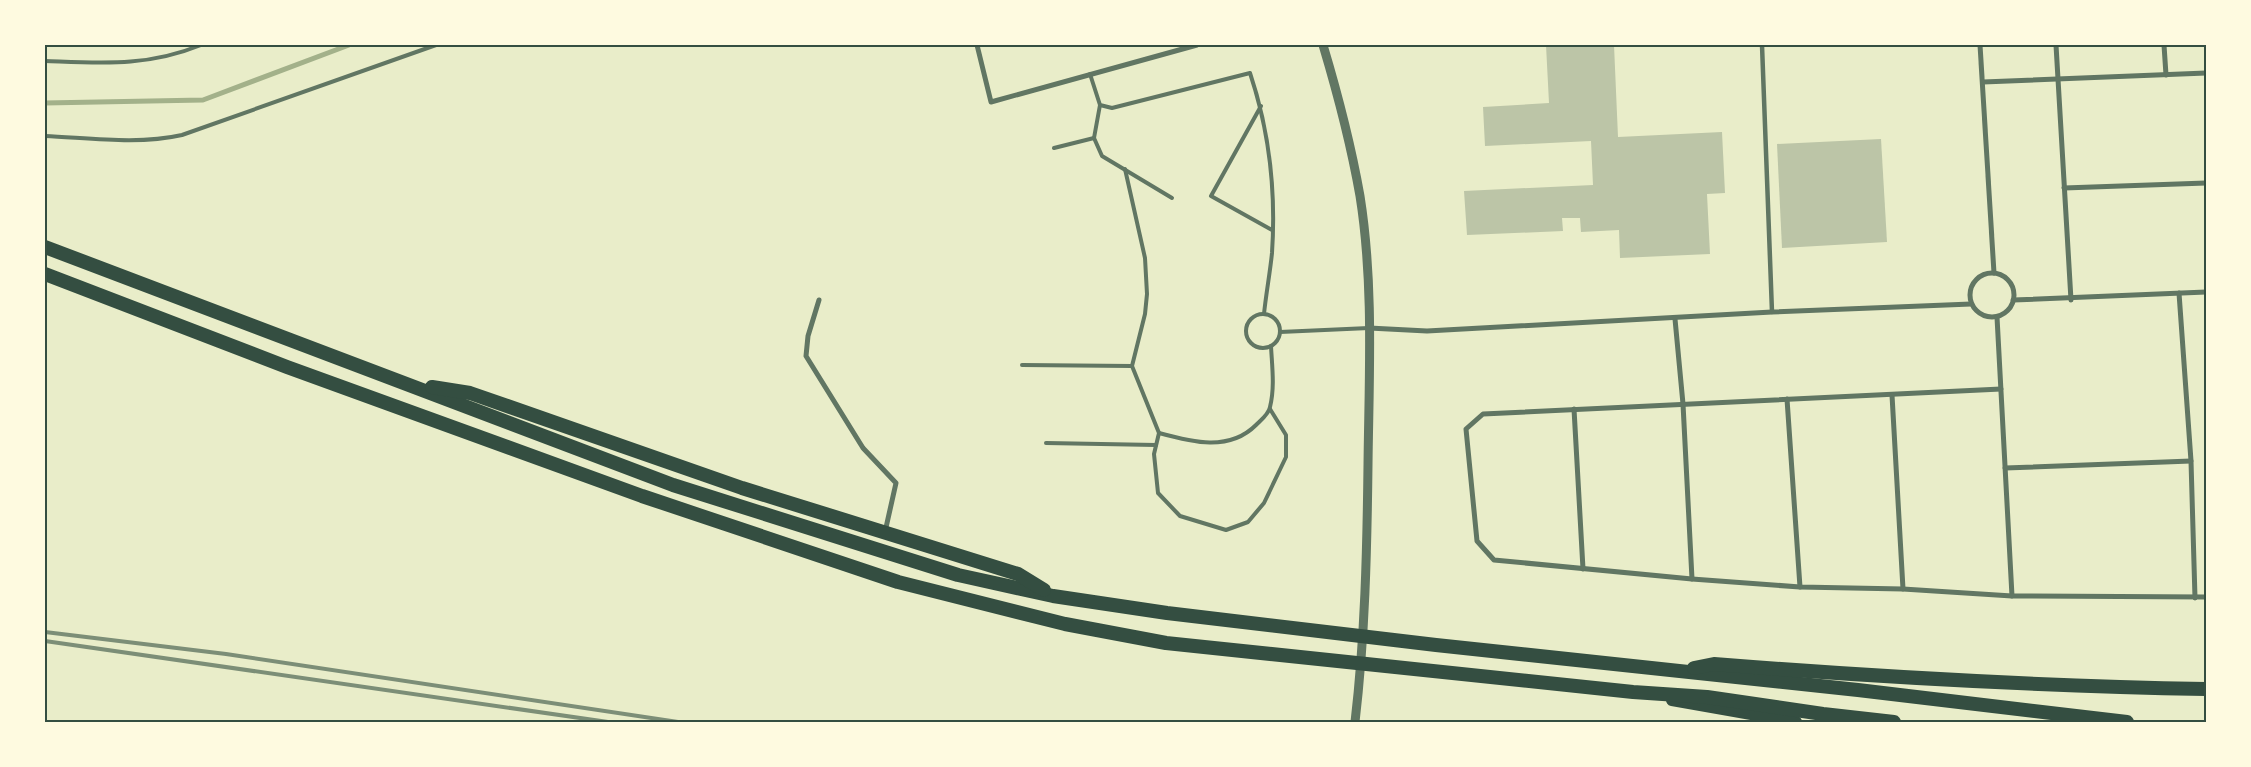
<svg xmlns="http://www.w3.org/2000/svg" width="2251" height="767" font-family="Inter,sans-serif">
<rect width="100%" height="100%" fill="#e9edc9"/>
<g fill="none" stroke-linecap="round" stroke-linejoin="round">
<polyline stroke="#a3b18a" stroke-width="5" points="45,103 203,100 349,45"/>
</g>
<g fill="#bcc5a7">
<polygon points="1546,45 1614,45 1618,137 1722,132 1725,193 1707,194 1710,254 1620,258 1619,230 1581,232 1580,218 1562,218 1563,231 1467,235 1464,191 1593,185 1591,141 1485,146 1483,107 1549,103"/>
<polygon points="1881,139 1887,242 1782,248 1777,144"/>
</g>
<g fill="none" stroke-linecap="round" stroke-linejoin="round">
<g stroke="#617663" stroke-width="4">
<path d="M45 61C102 63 147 67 201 45"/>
<path d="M1090 74 1100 105 1112 108 1250 73C1269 130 1276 193 1272 253 1270 273 1266 294 1264 314"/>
<polyline points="1100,105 1094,138 1102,156 1172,198"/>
<polyline points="1261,106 1211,196 1272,230"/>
<path d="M45 136C90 138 138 145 182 135L436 45"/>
<polyline points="1054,148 1094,138"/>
<polyline points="1125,169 1145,258 1147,294 1145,314 1132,366 1159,433 1154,454 1158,493 1180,516 1226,530 1248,522 1264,503 1286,457 1286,435 1270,409"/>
<circle cx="1263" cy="331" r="17"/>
<polyline points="1280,332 1369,328"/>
<polyline points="1022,365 1132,366"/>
<path d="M1159 433C1192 442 1229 452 1256 425 1261 420 1269 414 1270 407 1275 387 1272 366 1271 346"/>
<polyline points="1046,443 1156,445"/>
</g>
<polyline stroke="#617663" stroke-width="4.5" points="1762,45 1772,312"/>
<g stroke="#617663" stroke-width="5">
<polyline points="977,45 991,102 1197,45"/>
<polyline points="1980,45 1994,273"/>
<polyline points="2056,45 2071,300"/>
<polyline points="2164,45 2166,75"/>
<polyline points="1983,82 2206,73"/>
<polyline points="2064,188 2206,183"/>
<circle cx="1992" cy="295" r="22"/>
<polyline points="2179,293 2191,461 2195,598"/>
<polyline points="819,300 808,336 806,356 863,448 896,483 885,532"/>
<polyline points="2013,300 2206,292"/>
<polyline points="1997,317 2012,596"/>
<polyline points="1675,319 1683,404 1692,579"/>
<polyline points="1369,328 1427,331 1772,312 1971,304"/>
<polyline points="2001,389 1483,414 1466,429 1477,541 1494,560 1692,579 1800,587 1903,589 2012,596 2206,597"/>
<polyline points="1892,395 1903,589"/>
<polyline points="1787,399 1800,587"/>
<polyline points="1574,409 1583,569"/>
<polyline points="2005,468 2191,461"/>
</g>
<path stroke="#617663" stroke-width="9" d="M1323 45C1338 95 1351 145 1360 196 1374 284 1369 376 1368 465 1367 551 1365 637 1355 722"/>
<polyline stroke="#344e41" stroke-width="12" points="1672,700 1796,722"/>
<g stroke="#344e41" stroke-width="14">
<polyline points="45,247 673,485 958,575 1053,596 1167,613 1436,645 1858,690 2127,722"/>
<polyline points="45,274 287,367 642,496 898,582 1065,624 1166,643 1633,692 1707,697 1823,714 1894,722"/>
<polyline points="432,387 470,393 742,488 1018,574 1044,590"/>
<path d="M1694 668 1714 664C1878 677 2042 686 2206 689"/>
</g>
<g stroke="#7c8e77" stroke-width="4">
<polyline points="45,632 226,654 678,722"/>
<polyline points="45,641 608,722"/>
</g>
</g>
<rect width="2251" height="767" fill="none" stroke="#fefae0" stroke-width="92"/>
<rect x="46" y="46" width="2159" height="675" fill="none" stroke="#344e41" stroke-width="2"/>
</svg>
